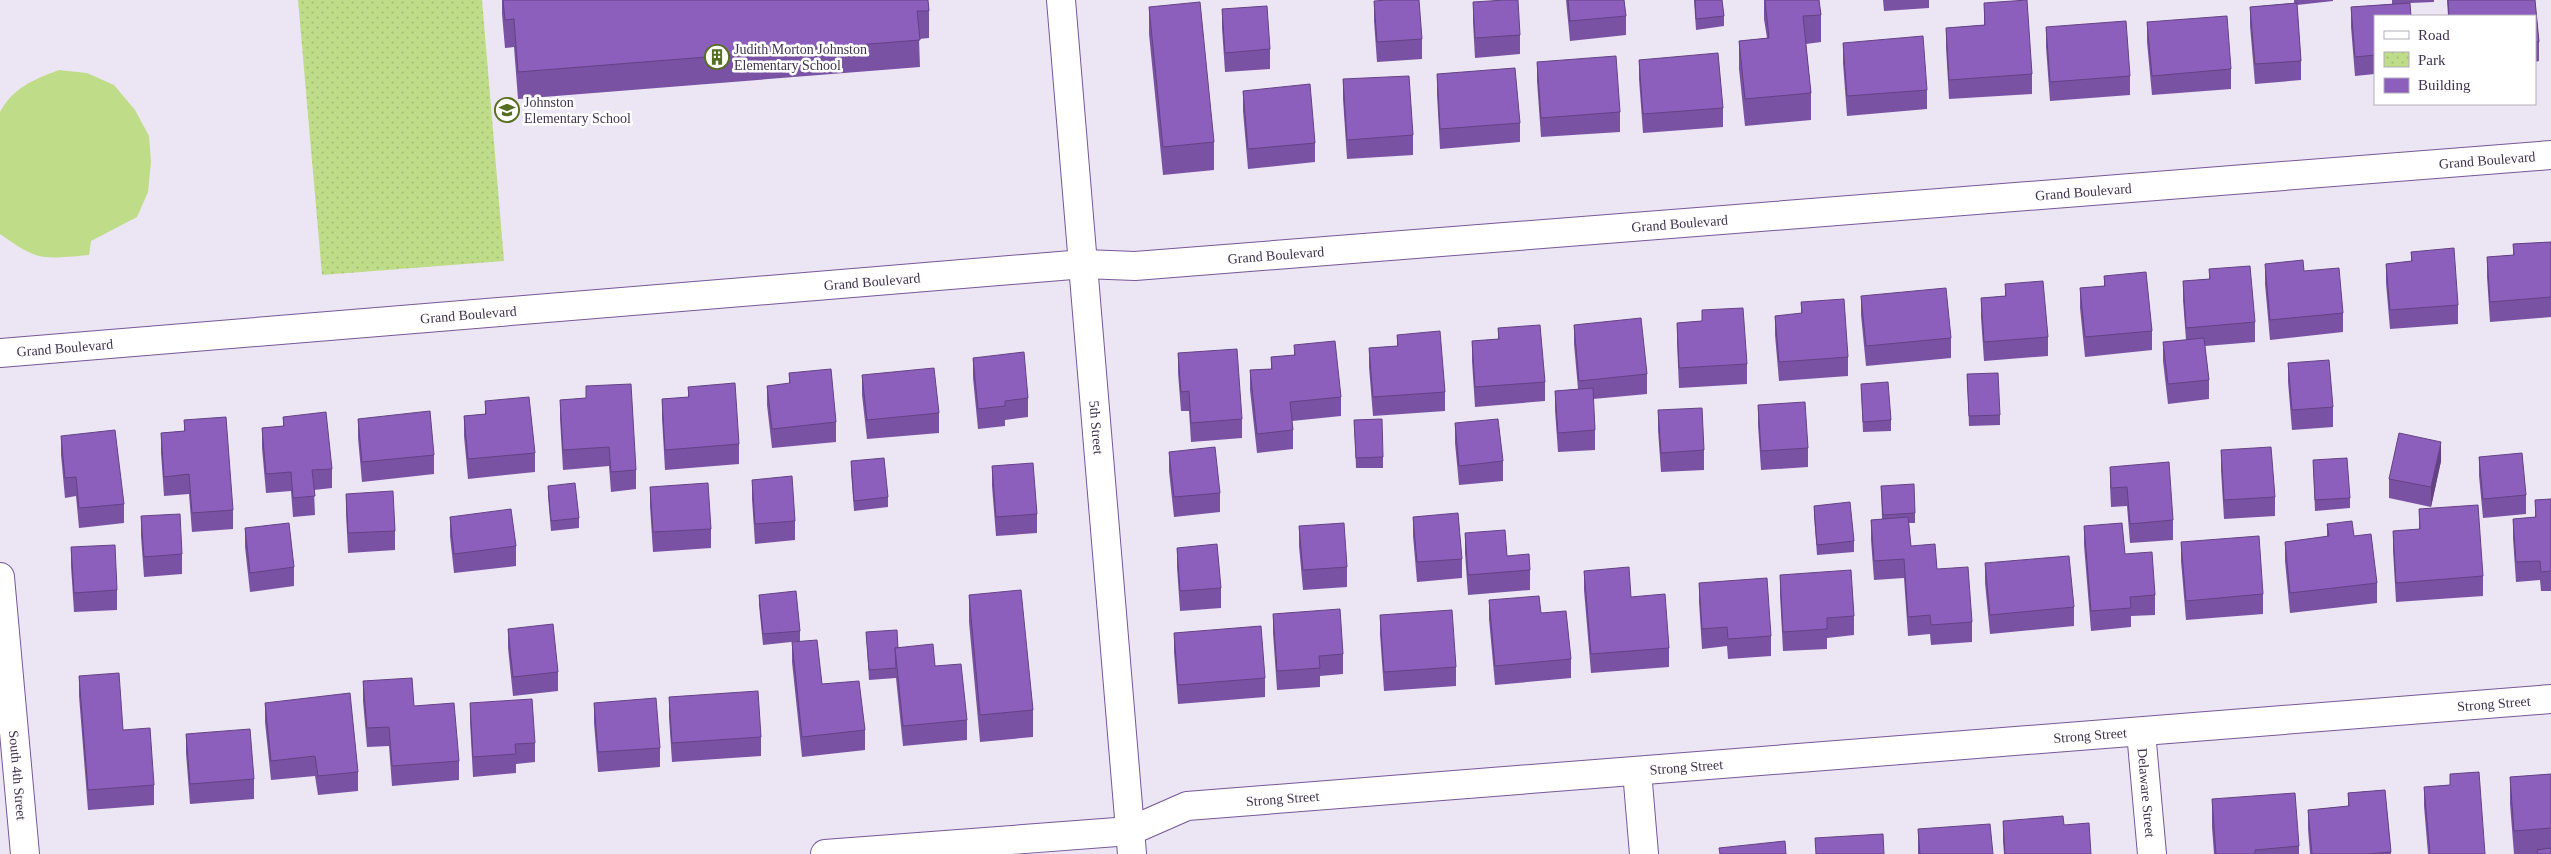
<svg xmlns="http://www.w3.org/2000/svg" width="2551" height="854" font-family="'Times New Roman',serif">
<defs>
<pattern id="park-dots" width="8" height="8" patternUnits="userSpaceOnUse" patternTransform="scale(1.25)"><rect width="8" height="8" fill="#bfdd89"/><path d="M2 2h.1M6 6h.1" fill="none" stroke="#a5be78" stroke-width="1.8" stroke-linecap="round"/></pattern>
</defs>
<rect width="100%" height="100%" fill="#ece5f4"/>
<polygon fill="url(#park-dots)" points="298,0 482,0 504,261 322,275"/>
<path fill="#bfdd89" d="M59 70 87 73 114 85 135 110 149 136 151 162 148 192 137 217 91 241 89 255C42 259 39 262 0 234V112C13 88 34 79 59 70Z"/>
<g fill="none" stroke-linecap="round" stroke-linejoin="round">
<defs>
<g id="minor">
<path id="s1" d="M1061 0 1132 854"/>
<path id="s2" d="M0 353 1084 264 1135 266 2551 155"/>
<path id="s3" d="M0 577 25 854"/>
<path id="s4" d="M2141 732 2152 854"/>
<polyline points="1637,771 1644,854"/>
<path id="s5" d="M825 854 1130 831 1187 806 2551 699"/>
</g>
</defs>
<use href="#minor" stroke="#765798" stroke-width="30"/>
<use href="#minor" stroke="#fff" stroke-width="28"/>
</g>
<g fill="#7952a3">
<polygon points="502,0 928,0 929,11 929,38 919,39 920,67 518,99 514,47 505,48 502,14"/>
<polygon points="1566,0 1624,0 1626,16 1626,35 1570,41"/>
<polygon points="1694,0 1722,0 1724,16 1724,26 1696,30"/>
<polygon points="1764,0 1819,0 1821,15 1821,42 1806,44 1811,93 1811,120 1745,126 1739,69 1739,41 1767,38 1764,19"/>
<polygon points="1883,0 1929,0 1929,8 1884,11"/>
<polygon points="2294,0 2333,0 2333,1 2297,5 2301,61 2301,80 2255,84 2250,26 2250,7 2294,3"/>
<polygon points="2392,0 2434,0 2434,2 2410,3 2375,16 2375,74 2355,76 2351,27 2351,7 2392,4"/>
<polygon points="2447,0 2535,0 2539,42 2539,61 2535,62 2535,16 2448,16"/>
<polygon points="1374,1 1422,39 1422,59 1377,62 1374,21"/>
<polygon points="1473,2 1520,35 1520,54 1475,58 1473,22"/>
<polygon points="1984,3 2032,74 2032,94 1949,99 1946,47 1946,28 1984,25"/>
<polygon points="1149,7 1214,142 1214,170 1163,175 1149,34"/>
<polygon points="1222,9 1270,49 1270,69 1225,72 1222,28"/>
<polygon points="2147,22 2231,69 2231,89 2152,95 2147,42"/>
<polygon points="2046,27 2130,76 2130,95 2050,101 2046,47"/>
<polygon points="1843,43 1927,90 1927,109 1847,116 1843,63"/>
<polygon points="1639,60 1723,108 1723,127 1643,133 1639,79"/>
<polygon points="1537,62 1620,112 1620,132 1541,137 1537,81"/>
<polygon points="1437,74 1520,123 1520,142 1440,149 1437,94"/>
<polygon points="1343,79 1413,135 1413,155 1347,159 1343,99"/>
<polygon points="1243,91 1315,143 1315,162 1248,169 1243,111"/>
<polygon points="2551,242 2551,317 2490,322 2487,277 2487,257 2513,255 2513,244"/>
<polygon points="2411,252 2458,305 2458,324 2390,329 2386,283 2386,264 2411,261"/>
<polygon points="2265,264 2304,271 2343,313 2343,332 2270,340 2265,284"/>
<polygon points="2209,269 2255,322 2255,342 2205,346 2209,380 2209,399 2168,404 2163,361 2163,342 2186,340 2183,300 2183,281 2209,279"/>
<polygon points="2104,276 2152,331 2152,350 2085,357 2080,308 2080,288 2104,286"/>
<polygon points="2005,284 2048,337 2048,356 1984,361 1981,317 1981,298 2005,296"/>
<polygon points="1861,296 1951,338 1951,358 1866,366 1861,315"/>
<polygon points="1801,302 1848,357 1848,376 1779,381 1775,335 1775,316 1801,314"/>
<polygon points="1702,310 1747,364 1747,384 1679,388 1677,342 1677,323 1702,321"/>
<polygon points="1574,325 1647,374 1647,394 1593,399 1595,430 1595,450 1558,452 1555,410 1555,391 1578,389 1574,344"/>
<polygon points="1498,328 1545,382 1545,401 1475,407 1472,361 1472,341 1498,339"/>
<polygon points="1397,335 1445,392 1445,411 1373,416 1369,367 1369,348 1397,346"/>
<polygon points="1294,345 1341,397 1341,416 1292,421 1293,430 1293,449 1257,453 1250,390 1250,370 1271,369 1271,357 1294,355"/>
<polygon points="1178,353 1242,419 1242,438 1191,442 1189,411 1181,411 1178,373"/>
<polygon points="973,358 1028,398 1028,417 1005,420 1005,426 978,429 973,378"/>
<polygon points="2288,363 2333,407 2333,427 2292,430 2288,382"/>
<polygon points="789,373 836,422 836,442 772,448 767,405 767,386 789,384"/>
<polygon points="1967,374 2000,415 2000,425 1969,426"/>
<polygon points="862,375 939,413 939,433 867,439 862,395"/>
<polygon points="1861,384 1891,420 1891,431 1863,432"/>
<polygon points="586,386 636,470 636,489 611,492 609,466 563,470 560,419 560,400 586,398"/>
<polygon points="688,387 739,444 739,464 665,470 662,418 662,399 688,397"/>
<polygon points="485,401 535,453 535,472 468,479 464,436 464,416 485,414"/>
<polygon points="1758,405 1808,448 1808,467 1761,470 1758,425"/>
<polygon points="1658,410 1704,450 1704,470 1661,472 1658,430"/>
<polygon points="283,417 332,469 332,488 314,490 315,515 293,517 291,491 266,493 262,448 262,428 283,426"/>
<polygon points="358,419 434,455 434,474 362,482 358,438"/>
<polygon points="184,420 233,510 233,529 192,532 189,494 164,496 161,453 161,433 184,431"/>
<polygon points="1354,420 1383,457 1383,468 1356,468"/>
<polygon points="1455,423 1503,461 1503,481 1459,485 1455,443"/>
<polygon points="61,436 124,504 124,523 79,528 76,496 65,498 61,455"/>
<polygon points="2221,450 2275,497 2275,516 2224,519 2221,470"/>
<polygon points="1169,452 1220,493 1220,512 1174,517 1169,471"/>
<polygon points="2479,457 2526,495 2526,514 2483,518 2479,476"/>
<polygon points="2313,460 2350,498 2350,508 2315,511"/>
<polygon points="851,461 888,497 888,507 854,511 851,471"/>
<polygon points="2441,461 2431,507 2389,498 2389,479"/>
<polygon points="992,466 1037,514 1037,533 996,536 992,486"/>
<polygon points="2110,467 2173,520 2173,540 2130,543 2127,506 2111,507 2110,486"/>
<polygon points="752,480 795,521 795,540 755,544 752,499"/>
<polygon points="548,486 579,518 579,528 551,531 548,496"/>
<polygon points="1881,486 1915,513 1915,523 1909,523 1911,546 1937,569 1972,622 1972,642 1931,645 1930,634 1908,636 1904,578 1874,580 1871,540 1871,520 1882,519"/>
<polygon points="650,487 711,529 711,548 653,552 650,506"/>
<polygon points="346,494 395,531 395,550 348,553 346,513"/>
<polygon points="2551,499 2551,591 2541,591 2540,580 2516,582 2513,538 2513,519 2535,517 2535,500"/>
<polygon points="1814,506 1854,541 1854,552 1817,555 1814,516"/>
<polygon points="2419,509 2483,576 2483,596 2396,602 2393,550 2393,531 2419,529"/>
<polygon points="141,516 182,554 182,574 144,577 141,536"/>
<polygon points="450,517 516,546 516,566 454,573 450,536"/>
<polygon points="1413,517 1462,559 1462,578 1417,582 1413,536"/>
<polygon points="2327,524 2354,536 2377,583 2377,603 2290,613 2285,561 2285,542 2327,537"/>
<polygon points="1299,526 1347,567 1347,587 1303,590 1299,546"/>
<polygon points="2084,526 2125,554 2155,595 2155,615 2131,616 2131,627 2091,631 2084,545"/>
<polygon points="245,528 294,567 294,586 250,592 245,547"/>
<polygon points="1465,533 1530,570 1530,590 1468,595 1465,553"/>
<polygon points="2181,542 2263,594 2263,614 2186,620 2181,561"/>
<polygon points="71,547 117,590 117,610 74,612 71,566"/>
<polygon points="1177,548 1221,588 1221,608 1180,611 1177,567"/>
<polygon points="1985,563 2074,607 2074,626 1990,634 1985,583"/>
<polygon points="1584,571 1631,597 1669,648 1669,667 1591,673 1584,590"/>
<polygon points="1780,575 1854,616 1854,635 1827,638 1827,649 1783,651 1780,595"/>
<polygon points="1699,583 1771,636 1771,656 1728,659 1727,646 1702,649 1699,602"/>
<polygon points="759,595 800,631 800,641 763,645 759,605"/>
<polygon points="969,595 1033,710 1033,737 980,742 969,622"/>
<polygon points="1489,600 1541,613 1571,659 1571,678 1495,685 1489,619"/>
<polygon points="1273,614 1343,654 1343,674 1320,676 1320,687 1277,690 1273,633"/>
<polygon points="1380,615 1456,667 1456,686 1384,691 1380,634"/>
<polygon points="508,629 558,672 558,691 513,696 508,648"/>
<polygon points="866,632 935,666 967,720 967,740 903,746 896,678 869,680"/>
<polygon points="1174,633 1265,678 1265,697 1178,704 1174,652"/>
<polygon points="792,642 822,684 865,730 865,750 802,757 792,662"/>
<polygon points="79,676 123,730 154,785 154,805 88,810 79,696"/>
<polygon points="363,681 414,706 459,761 459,780 392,786 389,746 367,747 363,701"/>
<polygon points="669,697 761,737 761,756 672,762 669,717"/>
<polygon points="265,703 358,772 358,791 318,795 315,776 271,780 265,722"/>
<polygon points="470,703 535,743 535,762 516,764 516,773 473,777 470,722"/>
<polygon points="594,703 660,748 660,767 598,772 594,723"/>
<polygon points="186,734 254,779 254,799 190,804 186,753"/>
<polygon points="2450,774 2485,854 2428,854 2424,806 2424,787 2450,785"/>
<polygon points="2551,774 2551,854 2514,854 2510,804 2510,777"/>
<polygon points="2385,790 2391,854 2310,854 2308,829 2308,810 2348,806 2348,793"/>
<polygon points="2212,799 2299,846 2299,854 2214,854 2212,827"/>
<polygon points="2003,821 2064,825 2091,854 2004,854 2003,841"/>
<polygon points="1918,829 1993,854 1918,854"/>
</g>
<polygon fill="#634284" points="2441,442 2441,461 2431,507 2431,487"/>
<g fill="#8d5fbd" stroke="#634284">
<polygon points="503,0 928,0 929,11 917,11 920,40 518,72 514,19 505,20"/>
<polygon points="1387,0 1419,0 1422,39 1377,42 1374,1"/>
<polygon points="1505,0 1518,0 1520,35 1475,38 1473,2"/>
<polygon points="1568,0 1624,0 1626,16 1570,21"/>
<polygon points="1695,0 1722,0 1724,16 1696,19"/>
<polygon points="1765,0 1819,0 1821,15 1803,16 1811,93 1745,99 1739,41 1769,38"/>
<polygon points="2027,0 2032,74 1949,80 1946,28 1985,25 1984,3"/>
<polygon points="2448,0 2535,0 2539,42 2535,42 2535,16 2449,16"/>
<polygon points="1200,2 1214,142 1163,147 1149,7"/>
<polygon points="2297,3 2301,61 2255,64 2250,7"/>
<polygon points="2410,3 2411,16 2375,16 2375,55 2355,57 2351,7"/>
<polygon points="1267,6 1270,49 1225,53 1222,9"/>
<polygon points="2227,16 2231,69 2152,76 2147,22"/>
<polygon points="2126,21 2130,76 2050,82 2046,27"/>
<polygon points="1923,36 1927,90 1847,96 1843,43"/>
<polygon points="1718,53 1723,108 1643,114 1639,60"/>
<polygon points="1616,56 1620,112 1541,118 1537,62"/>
<polygon points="1515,68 1520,123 1440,129 1437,74"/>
<polygon points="1409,76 1413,135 1347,140 1343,79"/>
<polygon points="1310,84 1315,143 1248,149 1243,91"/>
<polygon points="2551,242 2551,297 2490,302 2487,257 2514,255 2513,244"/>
<polygon points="2454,248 2458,305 2390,310 2386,264 2412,261 2411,252"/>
<polygon points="2303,260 2304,271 2339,268 2343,313 2270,320 2265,264"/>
<polygon points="2250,266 2255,322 2186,328 2183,281 2210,279 2209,269"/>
<polygon points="2146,272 2152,331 2085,337 2080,288 2105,286 2104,276"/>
<polygon points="2043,281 2048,337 1984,342 1981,298 2006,296 2005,284"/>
<polygon points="1946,288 1951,338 1866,346 1861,296"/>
<polygon points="1844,299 1848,357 1779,362 1775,316 1802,313 1801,302"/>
<polygon points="1743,308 1747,364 1679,368 1677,323 1702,321 1702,310"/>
<polygon points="1641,318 1647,374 1579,381 1574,325"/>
<polygon points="1540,325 1545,382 1475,387 1472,341 1499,339 1498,328"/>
<polygon points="1440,331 1445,392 1373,397 1369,348 1398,346 1397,335"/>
<polygon points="2204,338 2209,380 2168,384 2163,342"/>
<polygon points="1335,341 1341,397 1290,402 1293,430 1257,434 1250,370 1272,369 1271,357 1295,355 1294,345"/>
<polygon points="1237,349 1242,419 1191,423 1189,391 1181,392 1178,353"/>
<polygon points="1024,352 1028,398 1005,401 1005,406 978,409 973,358"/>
<polygon points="2329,360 2333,407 2292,410 2288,363"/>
<polygon points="934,368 939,413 867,420 862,375"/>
<polygon points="831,369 836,422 772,429 767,386 790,383 789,373"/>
<polygon points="1998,373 2000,415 1969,416 1967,374"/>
<polygon points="1888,382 1891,420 1863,422 1861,384"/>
<polygon points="735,383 739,444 665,450 662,399 689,397 688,387"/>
<polygon points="631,384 636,470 611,472 609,447 563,450 560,400 586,398 586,386"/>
<polygon points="1593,388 1595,430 1558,433 1555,391"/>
<polygon points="529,397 535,453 468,459 464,416 486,414 485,401"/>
<polygon points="1805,402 1808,448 1761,451 1758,405"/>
<polygon points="1702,408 1704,450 1661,453 1658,410"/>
<polygon points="430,411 434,455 362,462 358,419"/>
<polygon points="326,412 332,469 312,470 315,496 293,498 291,472 266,474 262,428 284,426 283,417"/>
<polygon points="226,417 233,510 192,513 189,474 164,477 161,433 185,431 184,420"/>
<polygon points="1382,419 1383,457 1356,458 1354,420"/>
<polygon points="1498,419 1503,461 1459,466 1455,423"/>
<polygon points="115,430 124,504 79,508 76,477 65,478 61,436"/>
<polygon points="2399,433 2441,442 2431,487 2389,479"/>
<polygon points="1215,447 1220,493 1174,497 1169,452"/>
<polygon points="2271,447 2275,497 2224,500 2221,450"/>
<polygon points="2522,453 2526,495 2483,499 2479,457"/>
<polygon points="884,458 888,497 854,501 851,461"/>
<polygon points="2347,458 2350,498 2315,500 2313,460"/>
<polygon points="2169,462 2173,520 2130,524 2127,487 2111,488 2110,467"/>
<polygon points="1033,463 1037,514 996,517 992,466"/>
<polygon points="792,476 795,521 755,524 752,480"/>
<polygon points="575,483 579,518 551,521 548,486"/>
<polygon points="708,483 711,529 653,532 650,487"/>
<polygon points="1914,484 1915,513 1883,515 1881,486"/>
<polygon points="393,491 395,531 348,533 346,494"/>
<polygon points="2551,499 2551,571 2541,572 2540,561 2516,562 2513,519 2536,517 2535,500"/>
<polygon points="1850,502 1854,541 1817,545 1814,506"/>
<polygon points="2478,505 2483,576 2396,583 2393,531 2420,529 2419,509"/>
<polygon points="511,509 516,546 454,554 450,517"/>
<polygon points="1458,513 1462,559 1417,562 1413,517"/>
<polygon points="180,514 182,554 144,557 141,516"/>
<polygon points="1908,517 1911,546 1935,544 1937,569 1968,567 1972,622 1931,625 1930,615 1908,617 1904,559 1874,561 1871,520"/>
<polygon points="2352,521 2354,536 2371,534 2377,583 2290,593 2285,542 2329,536 2327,524"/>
<polygon points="289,523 294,567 250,573 245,528"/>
<polygon points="1344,523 1347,567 1303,570 1299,526"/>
<polygon points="2122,523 2125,554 2152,552 2155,595 2130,597 2131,608 2091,611 2084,526"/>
<polygon points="1505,530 1507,556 1529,554 1530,570 1468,575 1465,533"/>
<polygon points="2259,536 2263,594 2186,601 2181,542"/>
<polygon points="1217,544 1221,588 1180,591 1177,548"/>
<polygon points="115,545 117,590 74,593 71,547"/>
<polygon points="2069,556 2074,607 1990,615 1985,563"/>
<polygon points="1629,567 1631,597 1665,594 1669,648 1591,654 1584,571"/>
<polygon points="1851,570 1854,616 1827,618 1827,629 1783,632 1780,575"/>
<polygon points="1767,578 1771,636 1728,639 1727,627 1702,629 1699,583"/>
<polygon points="1021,590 1033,710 980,715 969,595"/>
<polygon points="796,591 800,631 763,634 759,595"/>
<polygon points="1539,596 1541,613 1566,611 1571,659 1495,666 1489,600"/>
<polygon points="1340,609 1343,654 1319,656 1320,668 1277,671 1273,614"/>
<polygon points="1452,610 1456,667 1384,672 1380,615"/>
<polygon points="553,624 558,672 513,677 508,629"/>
<polygon points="1261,626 1265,678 1178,685 1174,633"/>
<polygon points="897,630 898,648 895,648 896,668 869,670 866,632"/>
<polygon points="817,640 822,684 859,681 865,730 802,737 792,642"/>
<polygon points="933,644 935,666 961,664 967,720 903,726 895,648"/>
<polygon points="119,673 123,730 150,728 154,785 88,790 79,676"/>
<polygon points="412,678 414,706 454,703 459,761 392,766 389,727 367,728 363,681"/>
<polygon points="758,691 761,737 672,743 669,697"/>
<polygon points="350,693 358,772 318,776 315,756 271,761 265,703"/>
<polygon points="656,698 660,748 598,752 594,703"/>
<polygon points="532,699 535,743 515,744 516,754 473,757 470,703"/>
<polygon points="250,729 254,779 190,784 186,734"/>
<polygon points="2479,772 2485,854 2430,854 2424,787 2450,785 2450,774"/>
<polygon points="2551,774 2551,828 2514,831 2510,777"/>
<polygon points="2385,790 2391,852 2368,854 2312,854 2308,810 2349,806 2348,793"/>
<polygon points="2295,793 2299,846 2255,850 2255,854 2216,854 2212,799"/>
<polygon points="2063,816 2064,825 2089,823 2091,854 2005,854 2003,821"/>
<polygon points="1990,824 1993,854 1920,854 1918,829"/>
<polygon points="1883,834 1884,854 1816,854 1815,838"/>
<polygon points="1785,841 1786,854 1720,854 1719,848"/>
<polygon points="2551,848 2551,854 2538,854 2537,850"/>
</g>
<defs>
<symbol id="building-ring" viewBox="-11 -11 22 22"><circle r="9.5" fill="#fff" stroke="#566e1f" stroke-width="1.5"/><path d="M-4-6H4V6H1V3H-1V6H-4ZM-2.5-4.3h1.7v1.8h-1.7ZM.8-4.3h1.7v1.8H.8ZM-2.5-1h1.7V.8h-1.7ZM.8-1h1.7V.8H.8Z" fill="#566e1f"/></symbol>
<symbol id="school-ring" viewBox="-11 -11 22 22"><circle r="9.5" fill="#fff" stroke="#566e1f" stroke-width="1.5"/><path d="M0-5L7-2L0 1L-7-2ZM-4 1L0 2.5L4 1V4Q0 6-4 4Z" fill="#566e1f"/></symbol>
</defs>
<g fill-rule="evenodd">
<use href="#building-ring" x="703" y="43" width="28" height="28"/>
<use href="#school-ring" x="493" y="96" width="28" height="28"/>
</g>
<g text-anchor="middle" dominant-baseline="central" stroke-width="5" stroke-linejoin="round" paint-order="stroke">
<g font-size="14" fill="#413350" stroke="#fff" text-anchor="start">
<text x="734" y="49">Judith Morton Johnston<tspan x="734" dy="16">Elementary School</tspan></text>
<text x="524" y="102">Johnston<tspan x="524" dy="16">Elementary School</tspan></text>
</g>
<g font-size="14" fill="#413350" stroke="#fff">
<text stroke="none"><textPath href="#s2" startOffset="2495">Grand Boulevard</textPath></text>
<text stroke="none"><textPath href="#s2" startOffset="2090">Grand Boulevard</textPath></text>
<text stroke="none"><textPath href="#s2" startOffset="1685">Grand Boulevard</textPath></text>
<text stroke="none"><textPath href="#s2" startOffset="1280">Grand Boulevard</textPath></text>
<text stroke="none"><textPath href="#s2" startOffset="875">Grand Boulevard</textPath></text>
<text stroke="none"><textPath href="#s2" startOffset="470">Grand Boulevard</textPath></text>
<text stroke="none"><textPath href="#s2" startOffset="65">Grand Boulevard</textPath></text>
<text stroke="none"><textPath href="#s1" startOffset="429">5th Street</textPath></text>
<text stroke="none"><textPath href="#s5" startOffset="1679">Strong Street</textPath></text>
<text stroke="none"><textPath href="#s5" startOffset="1274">Strong Street</textPath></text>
<text stroke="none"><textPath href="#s5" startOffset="869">Strong Street</textPath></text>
<text stroke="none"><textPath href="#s3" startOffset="199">South 4th Street</textPath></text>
<text stroke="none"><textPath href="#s4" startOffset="61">Delaware Street</textPath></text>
<text stroke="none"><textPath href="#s5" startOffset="464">Strong Street</textPath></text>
</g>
</g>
<rect x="2374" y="15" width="162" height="90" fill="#ffffff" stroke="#b3adb9"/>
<rect x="2384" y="31" width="25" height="8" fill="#ffffff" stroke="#b3adb9"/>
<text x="2418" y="40" font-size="15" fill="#413350">Road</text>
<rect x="2384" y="52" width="25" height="15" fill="url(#park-dots)" stroke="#b3adb9"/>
<text x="2418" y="65" font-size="15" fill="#413350">Park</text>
<rect x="2384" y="78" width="25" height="15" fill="#8d5fbd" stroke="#b3adb9"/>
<text x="2418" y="90" font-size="15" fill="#413350">Building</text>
</svg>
